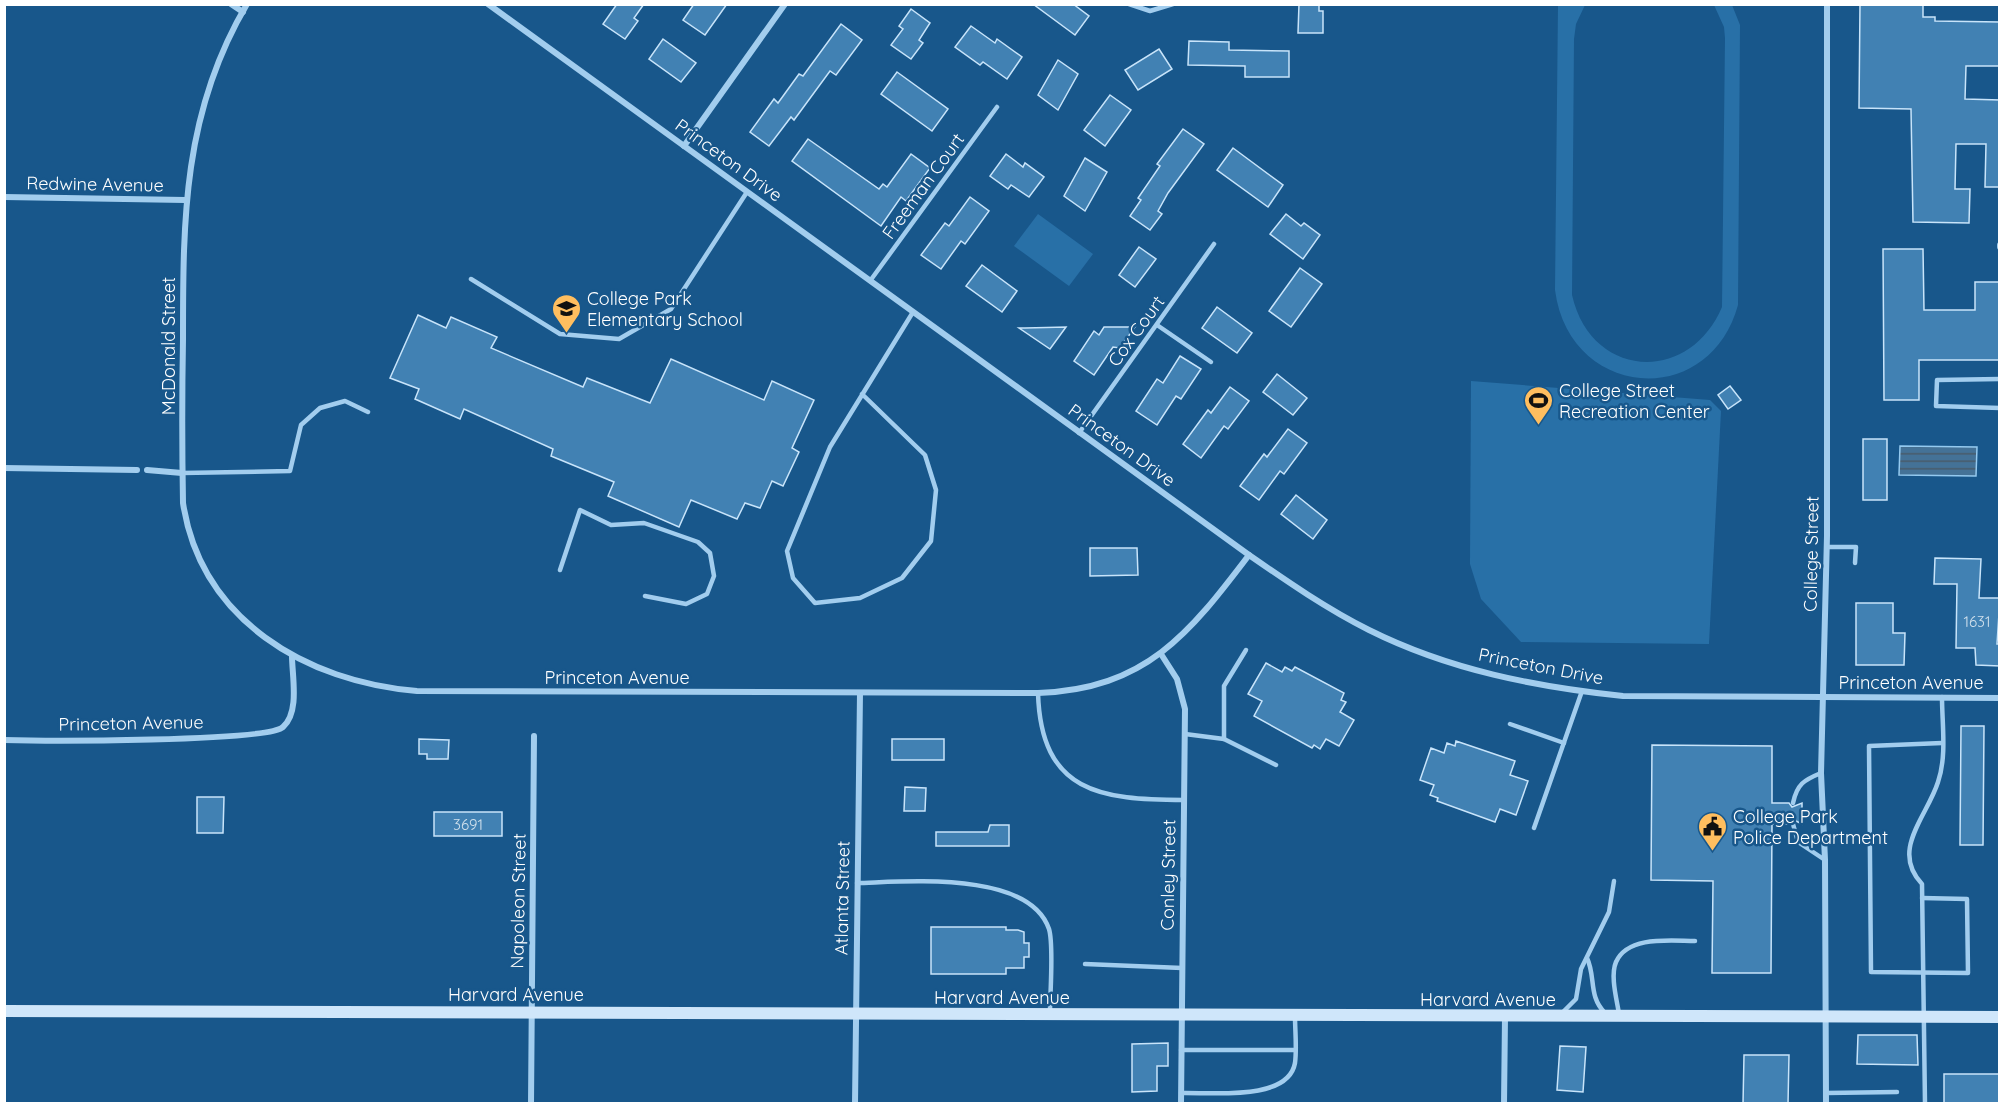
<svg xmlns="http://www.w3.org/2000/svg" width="2004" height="1108" font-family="Quicksand,sans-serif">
<defs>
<pattern id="water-rules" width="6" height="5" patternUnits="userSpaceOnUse" patternTransform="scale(1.5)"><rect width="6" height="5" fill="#447297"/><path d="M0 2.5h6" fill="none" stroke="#495b6a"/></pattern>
</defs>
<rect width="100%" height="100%" fill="#18578b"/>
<g fill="#2870a7">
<path d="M1558 5H1585L1576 24 1574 39 1572 295C1591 379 1689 385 1722 307L1725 38 1724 27 1714 5H1732L1740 25 1738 305C1709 411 1569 399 1555 290Z"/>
<polygon points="1038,214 1093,254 1069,286 1014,246"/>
<polygon points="1471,381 1710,400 1721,411 1709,644 1521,642 1481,599 1470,564"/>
</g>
<polygon fill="url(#water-rules)" stroke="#94caf0" stroke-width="1.5" points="1900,446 1977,447 1976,476 1899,475"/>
<g fill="#4181b3" stroke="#c8e4fa" stroke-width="1.5">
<polygon points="617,4 644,4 634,18 638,21 625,39 603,24"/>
<polygon points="694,4 727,4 705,35 683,20"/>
<polygon points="1033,4 1073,4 1089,16 1075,35"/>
<polygon points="1299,4 1319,4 1319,11 1323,11 1323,33 1298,33"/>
<polygon points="1860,4 1923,4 1923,17 1935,17 1935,21 2000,22 2000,66 1966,66 1965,99 2000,100 2000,187 1985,187 1986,144 1956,144 1955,189 1970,189 1969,223 1913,222 1911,109 1859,108"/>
<polygon points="911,9 930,23 919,40 923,43 911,59 891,45 903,29 899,26"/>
<polygon points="841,24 862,40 836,75 830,71 794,120 791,117 769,146 750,132 774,99 778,103 799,74 803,76"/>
<polygon points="971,26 995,43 997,39 1022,57 1007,79 983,62 980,65 955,47"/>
<polygon points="663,39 696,63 681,82 649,59"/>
<polygon points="1189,41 1229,42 1229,50 1289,51 1289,77 1245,77 1245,66 1188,65"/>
<polygon points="1159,49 1172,69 1138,90 1125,70"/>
<polygon points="1058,60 1078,74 1058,110 1038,95"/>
<polygon points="897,72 948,109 932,131 881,94"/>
<polygon points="1110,95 1131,110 1105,146 1084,130"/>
<polygon points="1183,129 1204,144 1168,193 1158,211 1162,214 1150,230 1130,216 1141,200 1138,198 1160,166 1157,164"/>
<polygon points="808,139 879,189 883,184 887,187 911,154 930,168 906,201 901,197 881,226 792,161"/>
<polygon points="1233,148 1283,185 1268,207 1217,170"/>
<polygon points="1006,154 1023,167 1025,163 1044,177 1029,197 1011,185 1008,189 990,176"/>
<polygon points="1085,158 1107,172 1085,211 1064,196"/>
<polygon points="970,197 989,211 965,244 961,241 941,269 921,255 945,223 949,226"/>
<polygon points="1286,214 1301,226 1304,223 1320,235 1303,259 1270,234"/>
<polygon points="1139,247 1156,259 1135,287 1119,275"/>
<polygon points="1883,249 1923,249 1924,310 1975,310 1975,282 2000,282 2000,360 1919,360 1919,400 1884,400"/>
<polygon points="982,265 1017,291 1002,312 966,286"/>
<polygon points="1300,268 1322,284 1291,327 1269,311"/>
<polygon points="1217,307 1252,333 1237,353 1202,328"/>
<polygon points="418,315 446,328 451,317 497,337 491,348 583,387 587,378 650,403 671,359 764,400 772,381 814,400 792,448 799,452 783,486 772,481 760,508 745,503 737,519 691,500 679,527 608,496 614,482 551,456 553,449 464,409 460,419 415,399 419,389 390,378"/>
<polygon points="1066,327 1050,349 1019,328 1025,328"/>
<polygon points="1104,327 1135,327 1120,348 1113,347 1094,375 1074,361 1094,331 1099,335"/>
<polygon points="1180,356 1201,369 1181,399 1176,396 1157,425 1136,411 1157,379 1163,383"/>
<polygon points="1277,374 1307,398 1293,415 1263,392"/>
<polygon points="1730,386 1741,400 1728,409 1718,395"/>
<polygon points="1230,387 1249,401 1228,429 1224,426 1201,458 1183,444 1208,410 1211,413"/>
<polygon points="1288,429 1307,443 1284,474 1280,471 1259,500 1240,486 1264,454 1267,457"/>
<rect x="1863" y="439" width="24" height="61"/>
<polygon points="1296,495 1327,520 1313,539 1281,514"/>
<polygon points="1090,548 1137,548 1138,575 1090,576"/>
<polygon points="1935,558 1981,559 1979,598 2000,598 1997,644 2000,644 2000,666 1976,665 1975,648 1956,648 1957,584 1934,584"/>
<polygon points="1856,603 1893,603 1893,633 1905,633 1904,665 1856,665"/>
<polygon points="1266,663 1282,672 1285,667 1292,671 1295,667 1344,693 1341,700 1346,702 1340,712 1354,720 1339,746 1326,739 1320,749 1314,745 1312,748 1254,716 1262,701 1248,694"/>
<polygon points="1961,726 1984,726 1983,845 1960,845"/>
<polygon points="419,739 449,740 448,759 427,759 427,754 419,754"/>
<rect x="892" y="739" width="52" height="21"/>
<polygon points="1456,741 1515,761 1510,775 1528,781 1516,815 1500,809 1495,822 1437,801 1438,798 1430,795 1434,785 1420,780 1431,748 1444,753 1447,743 1455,746"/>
<polygon points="1652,745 1772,746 1772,803 1789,803 1792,807 1802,803 1802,824 1794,820 1789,824 1772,824 1771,973 1712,973 1713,881 1651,880"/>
<polygon points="905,787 926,788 925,811 904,811"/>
<polygon points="197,797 224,797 223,833 197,833"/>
<rect x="434" y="812" width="68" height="24"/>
<polygon points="990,825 1009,825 1009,846 936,846 936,832 988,832"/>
<polygon points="931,927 1006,927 1006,930 1018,930 1024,932 1024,943 1029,943 1029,957 1024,957 1024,968 1006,968 1006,974 931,974"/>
<polygon points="1858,1035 1917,1035 1918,1065 1857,1064"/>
<polygon points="1168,1043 1168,1066 1157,1066 1157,1091 1132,1092 1132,1044"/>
<polygon points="1560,1046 1586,1047 1583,1092 1557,1090"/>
<polygon points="1744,1055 1789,1055 1788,1104 1743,1104"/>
<rect x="1944" y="1074" width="56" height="30"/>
</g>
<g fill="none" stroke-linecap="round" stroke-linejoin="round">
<g stroke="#a2cdee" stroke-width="4.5">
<polyline points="1129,4 1150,11 1173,4"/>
<polyline points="471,279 560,334 619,339 671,309 747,192"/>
<polyline points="870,281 997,107"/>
<polyline points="1157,325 1211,362"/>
<polyline points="2000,379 1937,380 1936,406 2000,408"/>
<polyline points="862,394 925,455 936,490 931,541 902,578 860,598 815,603 793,578 787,551 830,447 913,312"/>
<polyline points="1079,433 1214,244"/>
<polyline points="182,473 290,471 301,425 320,408 345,401 368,412"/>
<polyline points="1827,547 1856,547 1855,563"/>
<polyline points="560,570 580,510 611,525 644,523 698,542 710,553 714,576 707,594 686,604 645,596"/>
<path d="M1038 693C1041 793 1101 800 1184 800"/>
<polyline points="1510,724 1564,743"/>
<polyline points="1185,734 1224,739 1224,686 1246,650"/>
<polyline points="1224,739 1276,765"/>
<path d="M1793 803C1797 784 1804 780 1821 773"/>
<polyline points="1793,824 1798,842 1825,860"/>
<polyline points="1534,828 1582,691"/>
<path d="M857 883C905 882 1029 870 1049 929 1054 945 1050 992 1050 1012"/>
<polyline points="1922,898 1967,899 1968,973 1871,972 1869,746 1942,743"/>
<path d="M1587 958C1596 977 1588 996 1605 1013"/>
<polyline points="1085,964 1182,968"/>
<polyline points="1563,1012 1576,999 1581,969 1609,912 1614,881"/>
<path d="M1619 1014C1617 1000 1610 976 1616 962 1628 935 1672 941 1695 941"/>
<polyline points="1181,1050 1295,1050"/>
<path d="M1181 1093C1210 1092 1288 1102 1295 1063 1297 1048 1295 1031 1295 1016"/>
<polyline points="1826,1093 1897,1092"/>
<path d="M1925 1104 1922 884C1890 850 1927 817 1938 782 1947 756 1942 724 1942 697"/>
</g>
<g stroke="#a2cdee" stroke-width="6">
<polyline points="231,4 243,12"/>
<path d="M247 4C183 112 183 219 183 339 182 394 182 449 183 503 201 620 306 682 417 691L1038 693C1146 689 1189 634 1249 555"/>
<path d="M488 4 1249 555C1288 582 1327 609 1369 630 1449 670 1536 687 1623 696L2000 698"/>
<polyline points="684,146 785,4"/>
<polyline points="4,197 185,200"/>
<polyline points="2000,245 2000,247"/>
<polyline points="4,468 137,470"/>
<polyline points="147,470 182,473"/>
<polyline points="1161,654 1177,679 1185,709 1181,1104"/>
<path d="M4 740C41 741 267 742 283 727 300 712 292 676 292 656"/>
<polyline points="531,1104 534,736"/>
<polyline points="855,1104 860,693"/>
<polyline points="1504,1104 1505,1017"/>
<polyline points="1826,1104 1825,860 1821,773 1827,536 1827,4"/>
</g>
<polyline stroke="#cfe6fa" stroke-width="12" points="4,1011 2000,1017"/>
</g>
<defs>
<symbol id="school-pin" viewBox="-11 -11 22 30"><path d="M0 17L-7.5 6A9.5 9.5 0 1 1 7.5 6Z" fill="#ffbe5f" stroke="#18578b"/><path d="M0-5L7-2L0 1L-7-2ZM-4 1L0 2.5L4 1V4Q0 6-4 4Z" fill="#111"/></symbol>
<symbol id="stadium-pin" viewBox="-11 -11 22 30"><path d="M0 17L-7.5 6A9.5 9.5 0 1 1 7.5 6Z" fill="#ffbe5f" stroke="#18578b"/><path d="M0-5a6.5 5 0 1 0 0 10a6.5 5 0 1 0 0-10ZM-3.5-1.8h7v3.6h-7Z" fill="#111"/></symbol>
<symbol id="civic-pin" viewBox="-11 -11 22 30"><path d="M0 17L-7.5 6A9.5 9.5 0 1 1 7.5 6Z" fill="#ffbe5f" stroke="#18578b"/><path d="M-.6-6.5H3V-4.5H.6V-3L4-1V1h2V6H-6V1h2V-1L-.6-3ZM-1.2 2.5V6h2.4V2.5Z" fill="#111"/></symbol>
</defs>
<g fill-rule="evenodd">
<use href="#school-pin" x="550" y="292" width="33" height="45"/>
<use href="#stadium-pin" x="1522" y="384" width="33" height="45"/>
<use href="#civic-pin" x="1696" y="810" width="33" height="45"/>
</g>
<g text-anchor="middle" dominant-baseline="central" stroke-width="5" stroke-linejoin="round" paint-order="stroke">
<g font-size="15" fill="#d0e0ec">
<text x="1977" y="621">1631</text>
<text x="468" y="824">3691</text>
</g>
<g font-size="18" fill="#fff" stroke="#18578b">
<text transform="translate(729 160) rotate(36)">Princeton Drive</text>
<text transform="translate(95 184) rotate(1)">Redwine Avenue</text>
<text transform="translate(923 186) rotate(-54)">Freeman Court</text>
<text transform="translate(1136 331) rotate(-54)">Cox Court</text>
<text transform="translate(168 346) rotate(-90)">McDonald Street</text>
<text transform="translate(1122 445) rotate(36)">Princeton Drive</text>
<text transform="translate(1811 554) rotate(-89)">College Street</text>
<text transform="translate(1541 666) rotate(11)">Princeton Drive</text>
<text x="617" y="677">Princeton Avenue</text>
<text x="1911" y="682">Princeton Avenue</text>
<text transform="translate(131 723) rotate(-1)">Princeton Avenue</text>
<text transform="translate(1168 875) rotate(-89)">Conley Street</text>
<text transform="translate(842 898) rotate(-89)">Atlanta Street</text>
<text transform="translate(518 901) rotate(-89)">Napoleon Street</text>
<text x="516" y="994">Harvard Avenue</text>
<text x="1002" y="997">Harvard Avenue</text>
<text x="1488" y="999">Harvard Avenue</text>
</g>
<g font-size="18" fill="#fff" stroke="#18578b" text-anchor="start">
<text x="587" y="298">College Park<tspan x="587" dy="21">Elementary School</tspan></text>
<text x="1559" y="390">College Street<tspan x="1559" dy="21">Recreation Center</tspan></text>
<text x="1733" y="816">College Park<tspan x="1733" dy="21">Police Department</tspan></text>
</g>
</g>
<rect width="2004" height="1108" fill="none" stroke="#ffffff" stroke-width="12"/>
</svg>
